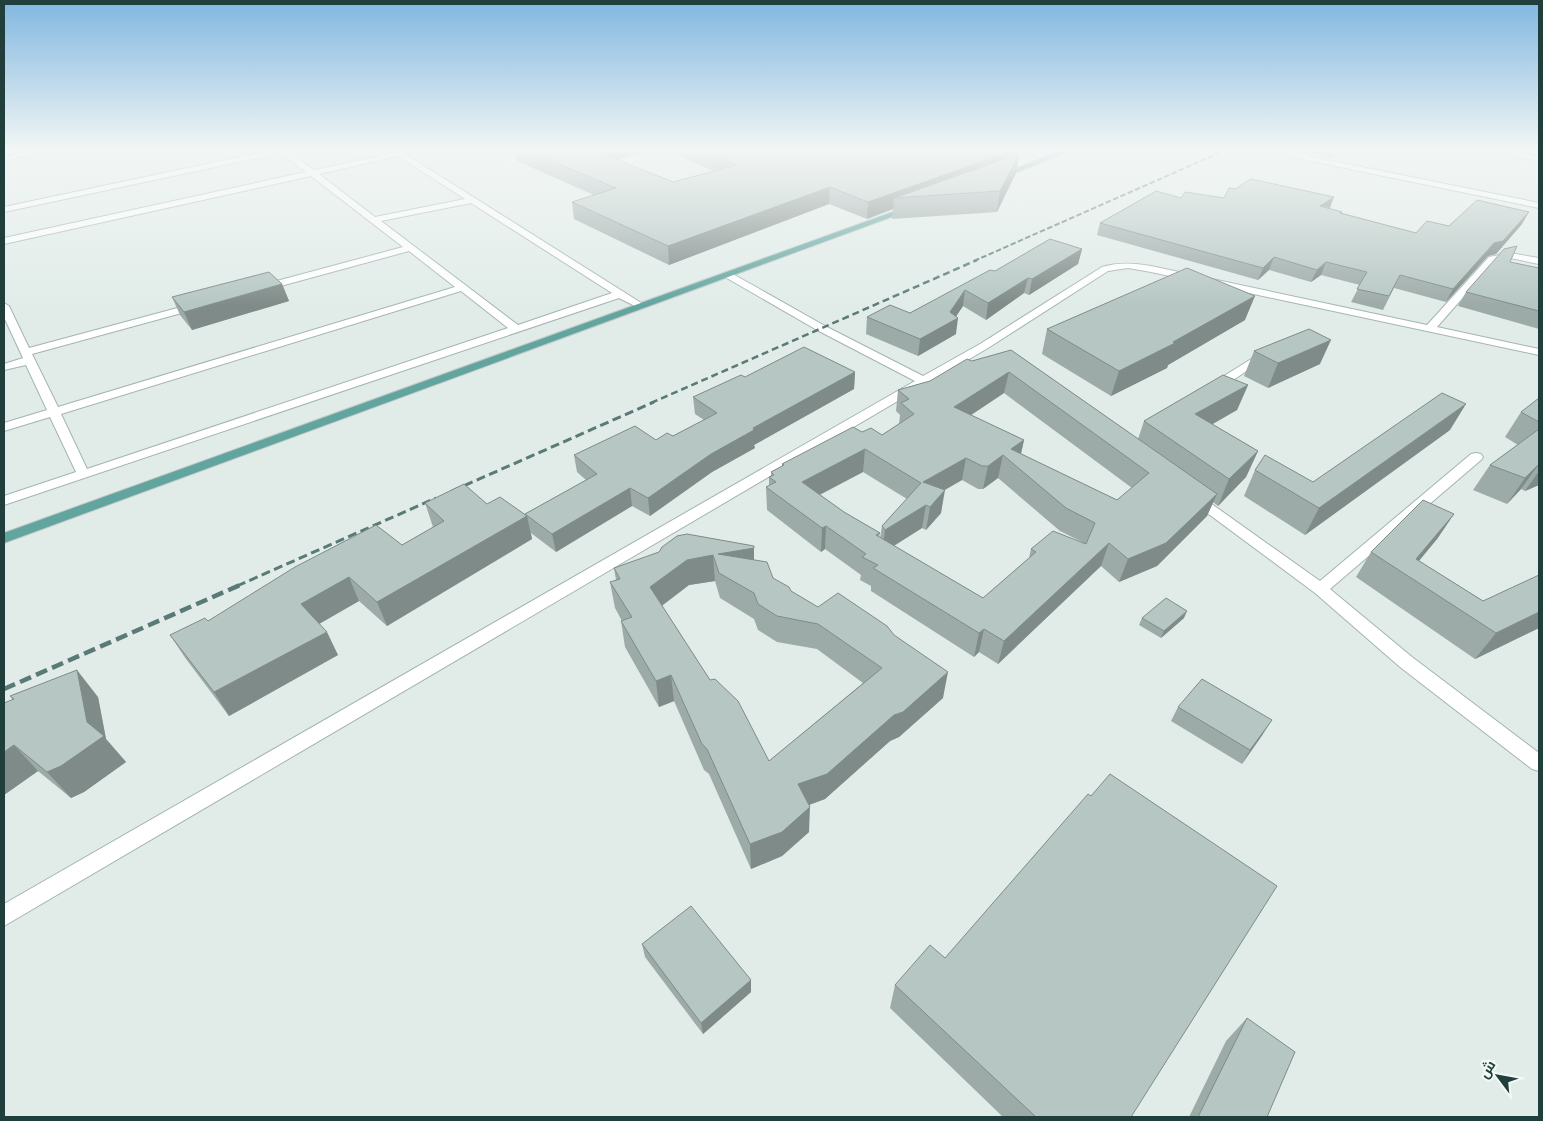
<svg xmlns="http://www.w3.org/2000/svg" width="1543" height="1121" font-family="Helvetica,Cairo,sans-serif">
<rect width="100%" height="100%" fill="#e1ece9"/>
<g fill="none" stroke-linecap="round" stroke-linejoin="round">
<defs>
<g id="street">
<polygon points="39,149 54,149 4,161 4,157"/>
<path d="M277 149H286L314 170 393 153 388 149H397L646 306 641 309 619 298 4 505V496L76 472 50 417 4 431V423L47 410 26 365 4 370V364L23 358 4 317V303L9 306 29 348 196 303 201 306 200 308 32 354 58 407 455 287 409 251 266 290H258V286L403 247 311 176 4 244V238L306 172 281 153 4 212V207ZM398 156 465 199 375 217 319 174ZM471 203 612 293 518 325 381 221ZM461 291 508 328 87 469 61 414Z"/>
<polygon points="1281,149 1291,149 1312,157 1539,203 1539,208 1311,161 1291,156"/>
<polygon points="1489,149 1504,149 1539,157 1539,161"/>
<path d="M1510 253 1539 258V264L1510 258 1495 261 1437 327 1539 349V355L1151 272 1128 268 1108 271 988 348 4 926V904L915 381 817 330 725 277V273H731L825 326 923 376 980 344 1102 267C1119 262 1134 263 1151 266L1427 325 1489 257Z"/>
<polygon points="1264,351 1268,352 1270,354 1268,356 1216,392 1208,392 1206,389 1208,386"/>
<polygon points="1476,453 1481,454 1483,457 1481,460 1330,589 1412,657 1539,753 1539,771 1532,769 1400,667 1315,593 1187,498 1189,495 1199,495 1320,581 1471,454"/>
</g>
<g id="primary">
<polygon points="1065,149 1076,149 1000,179 993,177"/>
<polygon points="909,206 916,208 4,543 4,533"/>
</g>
</defs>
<use href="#street" stroke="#a3b4b1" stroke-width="2"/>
<use href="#primary" stroke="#c1c9c8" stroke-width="2"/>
<use href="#street" fill="#fff" fill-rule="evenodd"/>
<use href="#primary" fill="#62a59f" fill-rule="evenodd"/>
<polyline stroke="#5a7a77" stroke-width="2" stroke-dasharray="5.5 2.5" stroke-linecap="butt" points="974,261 1228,149"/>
<polyline stroke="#5a7a77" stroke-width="2.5" stroke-dasharray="7 4" stroke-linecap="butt" points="651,403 977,260"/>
<g stroke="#5a7a77" stroke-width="3" stroke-dasharray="9 4.5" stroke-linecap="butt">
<polyline points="452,491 654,402"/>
<polyline points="237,586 436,498"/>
</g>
<polyline stroke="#5a7a77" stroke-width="4.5" stroke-dasharray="12 5.5" stroke-linecap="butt" points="4,689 240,585"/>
</g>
<g fill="#9daba8" fill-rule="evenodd">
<polygon points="507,149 654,149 617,160 673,182 714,171 662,149 1020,149 1018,149 1017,154 1019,154 1016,173 997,212 892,219 893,209 867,219 829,204 669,265 574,219 572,202 594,195 517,161 515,152"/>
<polygon points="1298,149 1342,149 1331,158"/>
<polygon points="1181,198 1329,208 1342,212 1342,213 1416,233 1449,226 1522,224 1496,254 1488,256 1446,302 1394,288 1383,310 1351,302 1360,285 1321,275 1311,282 1269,270 1258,280 1097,235 1100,223"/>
<polygon points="1082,249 1078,264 1029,295 1024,293 986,320 963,306 956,316 956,334 918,356 866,334 867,317 910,313 995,271"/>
<polygon points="1510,262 1539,268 1539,329 1458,306 1466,292"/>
<polygon points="282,284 289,301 192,330 180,315 172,297"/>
<polygon points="1245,320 1168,365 1167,368 1111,396 1042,354 1047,329"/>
<path d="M1011 350 1138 439 1144 421 1248 385 1237 410 1212 424 1258 451 1246 477 1218 506 1213 502 1207 516 1157 566 1119 582 1101 566 998 664 979 652 974 657 871 591V586L860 580 861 575 825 549 821 552 767 510 766 487 769 486V477L771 476V472L782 466V464L862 432 882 435 899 424 900 415 896 411 898 390 930 381 972 361ZM1004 393 1132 488 1117 500 1021 454 1024 440 971 415ZM863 472 907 499 882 526 880 538 879 537 880 533 844 512 820 495ZM998 478 1060 531 1082 542 1031 549 1029 558 983 598 894 546 922 528 926 530 941 513 944 490 962 480 978 489H983Z"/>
<polygon points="1254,351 1320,364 1268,388 1244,376"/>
<polygon points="855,372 854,389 754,445 755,448 712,472 650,516 632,506 556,552 531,533 532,539 387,626 359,601 319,624 338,655 229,716 186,659 170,635 208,621 402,545 433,527 425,503 487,504 525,514 586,480 577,472 574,455 656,440 673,436 704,420 695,414 693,397 745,377"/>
<polygon points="1539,398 1539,485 1525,491 1521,489 1507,504 1473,490 1490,465 1518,445 1505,437 1521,412"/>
<polygon points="1450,430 1305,535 1244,496 1255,470 1313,482"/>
<polygon points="1454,514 1437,539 1419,561 1483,601 1539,628 1475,659 1356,577 1371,552"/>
<path d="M754 546V560L773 578 791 591 943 698 899 737 890 741 825 799 809 805V832L782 856 751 869 709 774 704 770 674 701 659 707 625 647 621 621H622L615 608 610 582 616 580 614 568ZM715 581 720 598 754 619 758 630 777 642 817 649 863 683 769 761 710 680 662 606 689 585Z"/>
<polygon points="1142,618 1184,618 1161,638 1139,625"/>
<polygon points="10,696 98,697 106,739 126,762 84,792 71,798 38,771 4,795 13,700"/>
<polygon points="1178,707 1263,734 1242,764 1171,721"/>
<polygon points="1091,796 1131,1117 1003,1117 890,1008 895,985 945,958"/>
<polygon points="642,944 751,980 751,992 703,1034 645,957"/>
<polygon points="1247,1018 1267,1117 1189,1117 1226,1041"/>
</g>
<g fill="#7f8b88">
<polygon points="598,149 654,149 595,166 593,150"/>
<polygon points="1018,149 1017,159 1019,154 1016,173 997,212 1000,191 894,198 893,209 867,219 868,202"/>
<polygon points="1335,149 1342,149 1331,158"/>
<polygon points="830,187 829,204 669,265 668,246"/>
<polygon points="1334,197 1330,208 1320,206"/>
<polygon points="1529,212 1522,224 1496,254 1488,256 1446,302 1453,289 1494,243"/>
<polygon points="1082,249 1078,264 1029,295 1032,279"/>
<polygon points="1274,257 1269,270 1258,280 1263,268"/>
<polygon points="1326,262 1321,275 1311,282 1317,270"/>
<polygon points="1028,278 1024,293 986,320 988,303"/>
<polygon points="282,284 289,301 192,330 184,312"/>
<polygon points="965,290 963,306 953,321 958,318 956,334 918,356 920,339 950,312"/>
<polygon points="1255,296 1245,320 1168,365 1167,368 1111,396 1119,371 1173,342"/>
<polygon points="1331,340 1320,364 1268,388 1278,363"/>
<polygon points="855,372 854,389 754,445 755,448 712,472 650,516 648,498 711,454 753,428"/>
<polygon points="1009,372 1004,393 950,429 954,407"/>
<polygon points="1248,385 1237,410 1185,440 1195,414"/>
<polygon points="1466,404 1450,430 1305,535 1319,508"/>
<polygon points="1024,440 1019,462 1011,449"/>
<polygon points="865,449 863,472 801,504 802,482"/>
<polygon points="1258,451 1246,477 1218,506 1229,479"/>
<polygon points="1003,455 998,478 983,489 988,466"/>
<polygon points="966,458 962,480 919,505 923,482"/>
<polygon points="1539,464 1521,489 1507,504 1525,478"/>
<polygon points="1539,471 1539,485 1525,491"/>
<polygon points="630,488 632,506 556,552 552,534"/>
<polygon points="945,490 941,513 926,530 930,507"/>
<polygon points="1217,494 1207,516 1157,566 1119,582 1128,559"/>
<polygon points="926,505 922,528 882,553 885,530"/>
<polygon points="1454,514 1437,539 1407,575 1416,559"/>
<polygon points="527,516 532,539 387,626 377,602"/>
<polygon points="826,526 825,549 821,552 822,528"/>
<polygon points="1109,543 1101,566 998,664 1004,641"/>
<polygon points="754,548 754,573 718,554"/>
<polygon points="713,555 715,581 689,585 653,612 650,587 687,560"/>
<polygon points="349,577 359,601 312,628 301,604"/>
<polygon points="1187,611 1184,618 1161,638 1164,631"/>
<polygon points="1539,612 1539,628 1475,659 1496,633"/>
<polygon points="984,629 979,652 974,657 979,633"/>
<polygon points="327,632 338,655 229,716 214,692"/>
<polygon points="77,670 98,697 106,739 126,762 84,792 71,798 47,772 87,722"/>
<polygon points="948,672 943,698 899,737 890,741 825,799 798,809 798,784 894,715"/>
<polygon points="671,675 674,701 659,707 656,681"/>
<polygon points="1272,720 1263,734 1242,764 1250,750"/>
<polygon points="14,745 38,771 4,795 4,752"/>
<polygon points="810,807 809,832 782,856 751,869 750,844"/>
<polygon points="751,980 751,992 703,1034 701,1023"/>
</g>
<g fill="#b6c7c3" stroke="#7f8b88" fill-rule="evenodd">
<polygon points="523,149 598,149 593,150 673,182 737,165 699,149 1018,149 868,202 830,187 668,246 572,202 616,188"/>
<polygon points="1019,154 1000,191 894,198"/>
<polygon points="1251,179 1334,197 1320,206 1342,212 1340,213 1416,233 1427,221 1449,226 1477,200 1529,212 1503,241 1494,243 1453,289 1400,275 1389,296 1357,289 1367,272 1326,262 1317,270 1274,257 1263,268 1100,223 1156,191 1181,198 1185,192 1224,198 1229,188 1235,189"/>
<polygon points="1050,239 1082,249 1032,279 1028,278 988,303 965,290 950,312 958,318 920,339 867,317 890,305 910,313 990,270 995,271"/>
<polygon points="1517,246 1510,262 1539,268 1539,311 1466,292 1504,249"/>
<polygon points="1187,268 1255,296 1173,342 1175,343 1119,371 1047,329"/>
<polygon points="269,272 282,284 184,312 172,297"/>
<polygon points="1309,329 1331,340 1278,363 1254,351"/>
<polygon points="804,347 855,372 753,428 754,430 711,454 648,498 630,488 552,534 525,514 597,474 574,455 635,426 656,440 667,433 673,436 717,413 693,397 741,375 745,377"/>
<path d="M1011 350 1217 494 1166 543 1128 559 1109 543 1004 641 984 629 979 633 873 568 878 565 862 557 866 554 826 526 822 528 766 487 776 482 769 477 774 475 771 472 784 465 782 464 853 427 862 432 871 428 882 435 914 414 901 403 909 399 898 390 930 381 967 359 972 361ZM1009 372 1149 473 1117 500 1011 449 1024 440 954 407ZM865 449 921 483 882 526 885 530 926 505 930 507 945 490 923 482 966 458 982 466H988L1003 455 1066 508 1095 523 1086 544 1053 531 1031 549 1036 552 983 598 876 535 880 533 844 512 802 482Z"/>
<polygon points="1223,375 1248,385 1195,414 1258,451 1229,479 1144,421"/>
<polygon points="1442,393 1466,404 1319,508 1255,470 1265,455 1313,482"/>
<polygon points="1539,398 1539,422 1521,412"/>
<polygon points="1539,429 1539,464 1525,478 1490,465"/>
<polygon points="464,484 487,504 500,497 527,516 377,602 349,577 301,604 327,632 214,692 170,635 205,618 208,621 295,567 376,525 402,545 444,521 425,503"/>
<polygon points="1423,500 1454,514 1416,559 1483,601 1539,575 1539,612 1496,633 1371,552"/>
<path d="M687 534 754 546V548L718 554 767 562 773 578 789 587 791 591 818 607 838 593 887 626 894 635 948 672 903 712 894 715 827 774 798 784 810 807 782 832 750 844 707 749 702 744 671 675 656 681 621 621 632 617 610 582 620 579 614 568 659 552 662 547 677 536ZM713 555 719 573 754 593 758 604 777 616 818 624 882 668 769 761 738 701 715 679 710 680 650 587 687 560Z"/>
<polygon points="1166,598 1187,611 1164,631 1142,618"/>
<polygon points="77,670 87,722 104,736 61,766 47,772 14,745 4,752 4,703 14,699 10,696"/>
<polygon points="1202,679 1272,720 1250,750 1178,707"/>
<polygon points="1110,774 1277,886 1131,1117 1036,1117 895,985 930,945 945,958 1088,794 1091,796"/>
<polygon points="691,906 751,980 701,1023 642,944"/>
<polygon points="1247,1018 1295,1052 1267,1117 1198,1117"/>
</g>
<linearGradient id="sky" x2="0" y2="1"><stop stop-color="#80b7e0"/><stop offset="0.49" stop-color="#f2f6f5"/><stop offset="1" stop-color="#f2f6f5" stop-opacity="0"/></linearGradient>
<rect width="1543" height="306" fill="url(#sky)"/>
<rect width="1543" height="1121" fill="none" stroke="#203e3b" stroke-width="10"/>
<g transform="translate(1498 1076) rotate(302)" stroke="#f1f9f6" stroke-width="4" paint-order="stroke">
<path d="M0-4L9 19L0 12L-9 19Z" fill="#203e3b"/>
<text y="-8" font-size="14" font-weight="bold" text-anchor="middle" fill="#203e3b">ش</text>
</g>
</svg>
